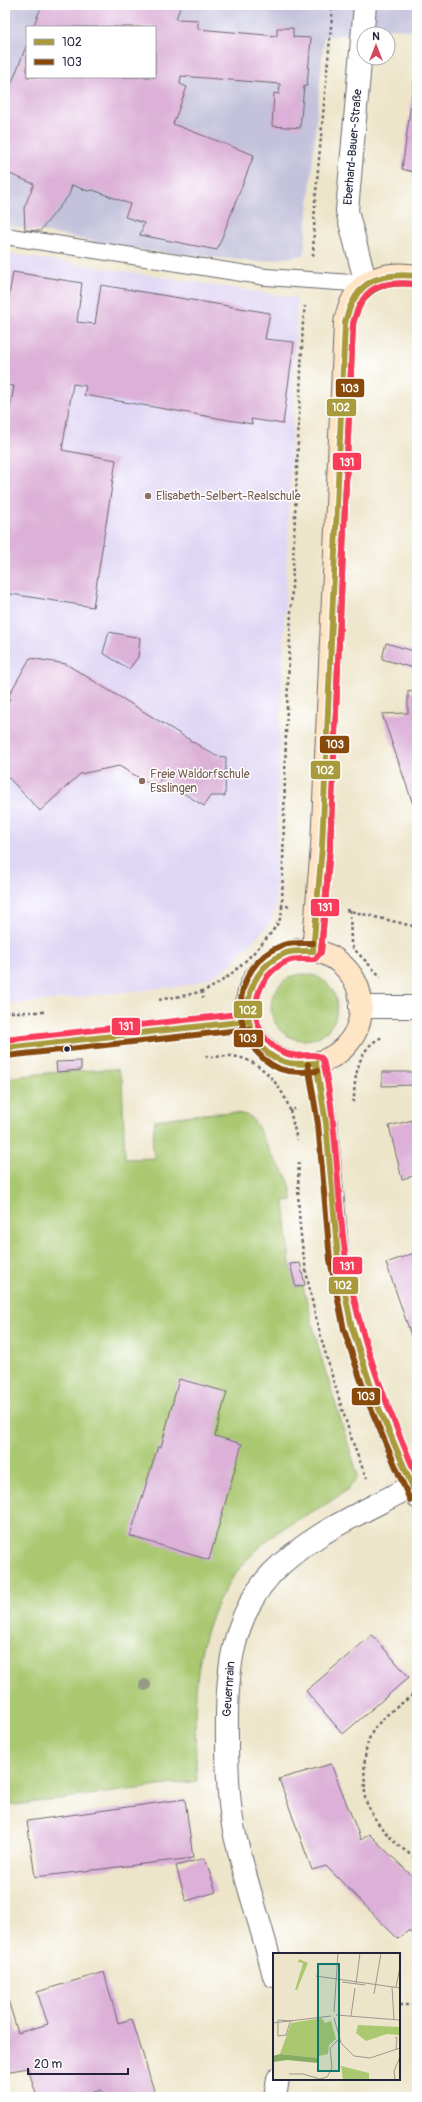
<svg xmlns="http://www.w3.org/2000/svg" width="422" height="2102" font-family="Pangolin,sans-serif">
<rect width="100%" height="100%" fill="#fff"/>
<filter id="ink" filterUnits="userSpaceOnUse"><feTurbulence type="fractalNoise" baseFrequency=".025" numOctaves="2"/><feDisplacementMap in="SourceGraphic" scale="8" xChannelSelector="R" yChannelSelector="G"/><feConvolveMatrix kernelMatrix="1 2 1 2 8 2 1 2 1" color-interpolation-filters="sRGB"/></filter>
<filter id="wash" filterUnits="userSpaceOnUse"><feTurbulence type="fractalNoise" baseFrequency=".012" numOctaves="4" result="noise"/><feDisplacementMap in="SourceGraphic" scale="16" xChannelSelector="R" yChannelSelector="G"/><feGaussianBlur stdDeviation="0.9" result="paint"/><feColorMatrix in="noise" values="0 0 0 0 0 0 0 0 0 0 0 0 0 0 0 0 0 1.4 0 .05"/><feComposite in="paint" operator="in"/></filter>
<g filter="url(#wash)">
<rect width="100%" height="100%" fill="#ede5c9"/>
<polygon fill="#dfd5f5" points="5,253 297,298 280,738 275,908 273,917 267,926 229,966 209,978 189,985 5,1005"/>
<path fill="#c3c1db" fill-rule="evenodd" d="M5 5H417V32L393 28 324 37 304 255 260 262 142 250 5 225ZM27 27H155V77H27Z"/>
<g fill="#a9c870" stroke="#667556">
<circle cx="304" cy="1007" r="33"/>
<path d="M115 1069 118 1070 122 1080 125 1159 156 1158 152 1149 155 1120C174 1118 236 1107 250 1117 257 1122 266 1145 271 1154 282 1170 292 1179 292 1200L284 1201 290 1264 296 1287 303 1286 321 1357 358 1476C351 1494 308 1513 292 1523 251 1546 217 1591 205 1636 192 1683 195 1734 197 1781L6 1806 5 1819V1078L57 1072Z"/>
</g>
<g id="blocks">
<g fill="#dcb0d8">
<polygon points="42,5 181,5 176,19 198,20 198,29 277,36 277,28 293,28 293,37 311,38 307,86 304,86 300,128 272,126 274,93 279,94 280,84 181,76 180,84 187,87 173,124 254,155 217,250 140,235 144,223 125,217 130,204 93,190 88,191 72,185 69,195 40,231 25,230 24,208 34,184 5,172 5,100 27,44 27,77 155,77 155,27 33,27"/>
<polygon points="416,67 417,67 417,173 402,169"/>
<polygon points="13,272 82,283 77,322 95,324 101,285 270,313 265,339 294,342 283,424 251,419 252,424 84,395 86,386 73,384 62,450 116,460 93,607 5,593 5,529 8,511 5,510 5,413 9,414 14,386 5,385 5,320"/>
<polygon points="109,632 140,638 138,657 129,669 103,653"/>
<polygon points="386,643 417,652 417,669 382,659"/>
<polygon points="30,658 66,664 216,756 226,757 225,796 210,796 204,806 161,779 155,787 119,766 80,774 40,811 5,774 5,700 9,701 10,693"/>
<polygon points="408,691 417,693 417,816 382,714 408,713"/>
<polygon points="81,1061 81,1070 57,1072 56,1062"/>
<polygon points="382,1072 415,1072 416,1085 382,1086"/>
<polygon points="417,1119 417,1175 402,1179 389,1126"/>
<polygon points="417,1252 417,1352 386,1263"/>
<polygon points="300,1263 305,1285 296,1287 290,1264"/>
<polygon points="179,1379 227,1392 215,1436 242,1444 209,1560 130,1536 158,1446 161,1447"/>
<polygon points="372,1635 409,1677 343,1734 306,1691"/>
<polygon points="331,1764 361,1840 369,1834 417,1881 417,1935 408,1931 398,1939 326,1866 312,1870 279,1779"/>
<polygon points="185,1799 193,1858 35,1877 27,1821"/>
<polygon points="205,1858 216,1892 186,1901 176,1866"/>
<polygon points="104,1972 118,2023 132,2019 155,2094 147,2097 104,2097 102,2090 87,2094 88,2097 37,2097 28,2068 5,2072 5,1990 18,2033 48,2024 37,1992"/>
</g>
</g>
</g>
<g filter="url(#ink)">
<use href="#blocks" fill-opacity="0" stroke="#69666d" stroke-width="1"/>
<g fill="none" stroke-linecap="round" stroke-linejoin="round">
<defs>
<polyline id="lane" points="5,236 266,277 366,284"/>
<g id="street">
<polyline points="365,5 347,211 366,284"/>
<polyline points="360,1007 417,1007"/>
<polyline points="316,1063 326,1123 338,1259 352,1328 375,1399 417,1497"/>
<path d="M274 1976C262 1927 245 1880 234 1831 228 1801 227 1771 227 1740 226 1681 229 1619 272 1573 311 1533 364 1512 412 1486"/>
<polyline points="275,2097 278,2079"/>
</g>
<g id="secondary">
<circle cx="304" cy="1007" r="57"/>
<path d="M313 951 322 847 345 323C352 283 378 270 417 276"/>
<polyline points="5,1048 248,1021"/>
</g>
</defs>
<use href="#lane" stroke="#69666d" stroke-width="18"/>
<use href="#street" stroke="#69666d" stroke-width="24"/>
<use href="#secondary" stroke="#69666d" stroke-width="24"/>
<g stroke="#69666d" stroke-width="2.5" stroke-dasharray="3 3" stroke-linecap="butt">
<polyline points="313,256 315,203 333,5"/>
<polyline points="289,906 282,906 286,732 303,322 305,306"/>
<polyline points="346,910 417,927"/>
<polyline points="350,910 351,943 353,948 381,977"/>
<polyline points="202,991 203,998"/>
<path d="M159 1000C176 996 197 995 212 987 231 978 267 941 278 923 281 918 282 912 282 906"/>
<polyline points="5,1012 46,1012"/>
<path d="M206 1055 207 1057C215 1057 223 1056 231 1056 260 1058 282 1086 290 1110L295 1109"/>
<path d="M352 1101H354C354 1078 358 1046 383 1037"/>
<polyline points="290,1110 297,1140"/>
<path d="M299 1162C294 1240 314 1318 337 1392 346 1421 354 1450 367 1478"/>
<path d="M417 1691C405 1702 389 1711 379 1723 360 1743 365 1774 365 1798 373 1823 395 1845 417 1859"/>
<polyline points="399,2005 417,2005"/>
</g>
<use href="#lane" stroke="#fff" stroke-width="16"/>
<use href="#street" stroke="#fff" stroke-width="22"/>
<use href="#secondary" stroke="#fee5c5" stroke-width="22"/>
<defs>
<g id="bus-1">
<path d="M313 951 322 847 345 323C355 282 376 272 417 276"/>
<path d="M313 951C304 951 294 950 286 953 237 971 234 1046 285 1062 295 1065 306 1064 316 1063"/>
<polyline points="5,1048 248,1021"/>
<polyline points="316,1063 326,1123 338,1259 352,1328 375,1399 417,1497"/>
</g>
<g id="bus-2">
<path d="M313 943C303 943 292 942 283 945 227 966 227 1046 280 1069 292 1073 305 1072 317 1071"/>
<path d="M321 952 330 847 353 324C362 288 380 281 416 284"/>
<polyline points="6,1056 249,1029"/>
<polyline points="308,1064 318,1124 330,1260 344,1330 368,1402 410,1500"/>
</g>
<g id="bus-3">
<path d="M416 284C378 281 363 286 353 324L330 847 321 952 315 959C306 960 296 957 288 961 255 974 243 1022 273 1046 278 1050 286 1054 292 1055 302 1057 318 1051 323 1060 338 1126 336 1193 346 1259 359 1338 386 1404 417 1477"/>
<polyline points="5,1040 247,1013"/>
</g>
</defs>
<use href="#bus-1" stroke="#fff" stroke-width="9"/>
<use href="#bus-2" stroke="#fff" stroke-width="9"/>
<use href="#bus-3" stroke="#fff" stroke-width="9"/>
<use href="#bus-1" stroke="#a99b3b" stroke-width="6"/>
<use href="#bus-2" stroke="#874a0a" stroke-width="6"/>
<use href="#bus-3" stroke="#f83c5a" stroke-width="6"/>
</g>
<circle fill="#979a85" cx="145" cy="1685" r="6"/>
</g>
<g fill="#8d6e63" stroke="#fff" stroke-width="1.5">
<circle cx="148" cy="496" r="4"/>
<circle cx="142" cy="781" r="4"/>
</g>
<circle fill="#22223b" stroke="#fff" stroke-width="1.5" cx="67" cy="1049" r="3.5"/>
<g text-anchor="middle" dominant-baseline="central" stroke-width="3" stroke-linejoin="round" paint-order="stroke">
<g font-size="12" fill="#22223b" stroke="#fff">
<text transform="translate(353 147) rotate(-85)">Eberhard-Bauer-Straße</text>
<text transform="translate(229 1689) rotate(-86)">Geuernrain</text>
</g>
<g font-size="12" fill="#785e54" stroke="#fff" text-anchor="start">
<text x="156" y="496">Elisabeth-Selbert-Realschule</text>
<text x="150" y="774">Freie Waldorfschule<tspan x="150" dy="14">Esslingen</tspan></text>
</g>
</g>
<g transform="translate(273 1953)">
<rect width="127" height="127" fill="#ede5c9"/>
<path d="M26 6 35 10 24 37H22L30 10 25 9ZM49 65 52 70 58 68 63 86 56 92 55 101 46 103 45 105 7 101 18 70ZM85 72 127 74V82L114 81 93 88 83 80ZM68 113 96 120V127H70Z" fill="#a9c870"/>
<path d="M7 101 45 105V110L14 107 0 109V103Z" fill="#86ac62"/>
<path fill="none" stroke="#9c9790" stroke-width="1" d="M43 23 127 35M69 29 92 32M83 31 87 0M119 34 121 67M123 34 127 14M101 41 108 0M61 59 65 0M63 62 127 67M78 63 82 35M61 65 68 90 81 103 97 105 127 95M17 69 13 82 5 83V67L20 68M0 70 58 63M122 84 124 85 123 96M16 121H30L47 126 54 124 59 115 57 95 66 86M122 127 121 118 127 104"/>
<path fill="#0f766e" fill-opacity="0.15" stroke="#0f766e" stroke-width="2" d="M45 11H66V118H45Z"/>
<rect width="127" height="127" fill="none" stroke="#22223b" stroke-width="2"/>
</g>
<g stroke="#fff" stroke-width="1.5">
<rect x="335" y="378" width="30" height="20" rx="4" fill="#874a0a"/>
<rect x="326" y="398" width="31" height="19" rx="4" fill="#a99b3b"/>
<rect x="332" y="452" width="30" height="19" rx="4" fill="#f83c5a"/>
<rect x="319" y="735" width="31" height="19" rx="4" fill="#874a0a"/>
<rect x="310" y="760" width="31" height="20" rx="4" fill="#a99b3b"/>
<rect x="310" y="898" width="30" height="19" rx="4" fill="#f83c5a"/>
<rect x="233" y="1000" width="30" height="19" rx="4" fill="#a99b3b"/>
<rect x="111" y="1017" width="30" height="19" rx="4" fill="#f83c5a"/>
<rect x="233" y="1029" width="31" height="19" rx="4" fill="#874a0a"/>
<rect x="332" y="1256" width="31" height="19" rx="4" fill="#f83c5a"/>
<rect x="328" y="1276" width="31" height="19" rx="4" fill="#a99b3b"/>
<rect x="351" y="1387" width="30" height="19" rx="4" fill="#874a0a"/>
</g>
<g font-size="11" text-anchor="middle" font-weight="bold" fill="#fff">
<text x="350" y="392">103</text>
<text x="341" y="411">102</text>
<text x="347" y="466">131</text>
<text x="335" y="748">103</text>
<text x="325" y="774">102</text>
<text x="325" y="911">131</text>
<text x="248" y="1014">102</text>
<text x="126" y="1030">131</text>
<text x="248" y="1042">103</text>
<text x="347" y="1270">131</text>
<text x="343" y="1289">102</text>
<text x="366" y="1400">103</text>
</g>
<rect width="422" height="2102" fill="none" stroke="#fff" stroke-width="20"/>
<rect x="26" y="26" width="130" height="52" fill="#ffffff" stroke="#a7a7b1"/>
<rect x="34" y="39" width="20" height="6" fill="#a99b3b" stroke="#a7a7b1"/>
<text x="62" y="46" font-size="12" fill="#22223b">102</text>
<rect x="34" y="59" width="20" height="6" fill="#874a0a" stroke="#a7a7b1"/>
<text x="62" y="66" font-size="12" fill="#22223b">103</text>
<g transform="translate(376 46)"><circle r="19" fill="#ffffff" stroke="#a7a7b1"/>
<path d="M0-3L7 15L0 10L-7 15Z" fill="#d1495b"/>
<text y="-6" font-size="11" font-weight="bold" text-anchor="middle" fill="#22223b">N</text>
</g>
<path d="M28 2068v6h100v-6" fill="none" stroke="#22223b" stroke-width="2"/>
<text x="34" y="2068" font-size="12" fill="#22223b" stroke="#ffffff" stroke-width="3" paint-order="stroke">20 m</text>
</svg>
